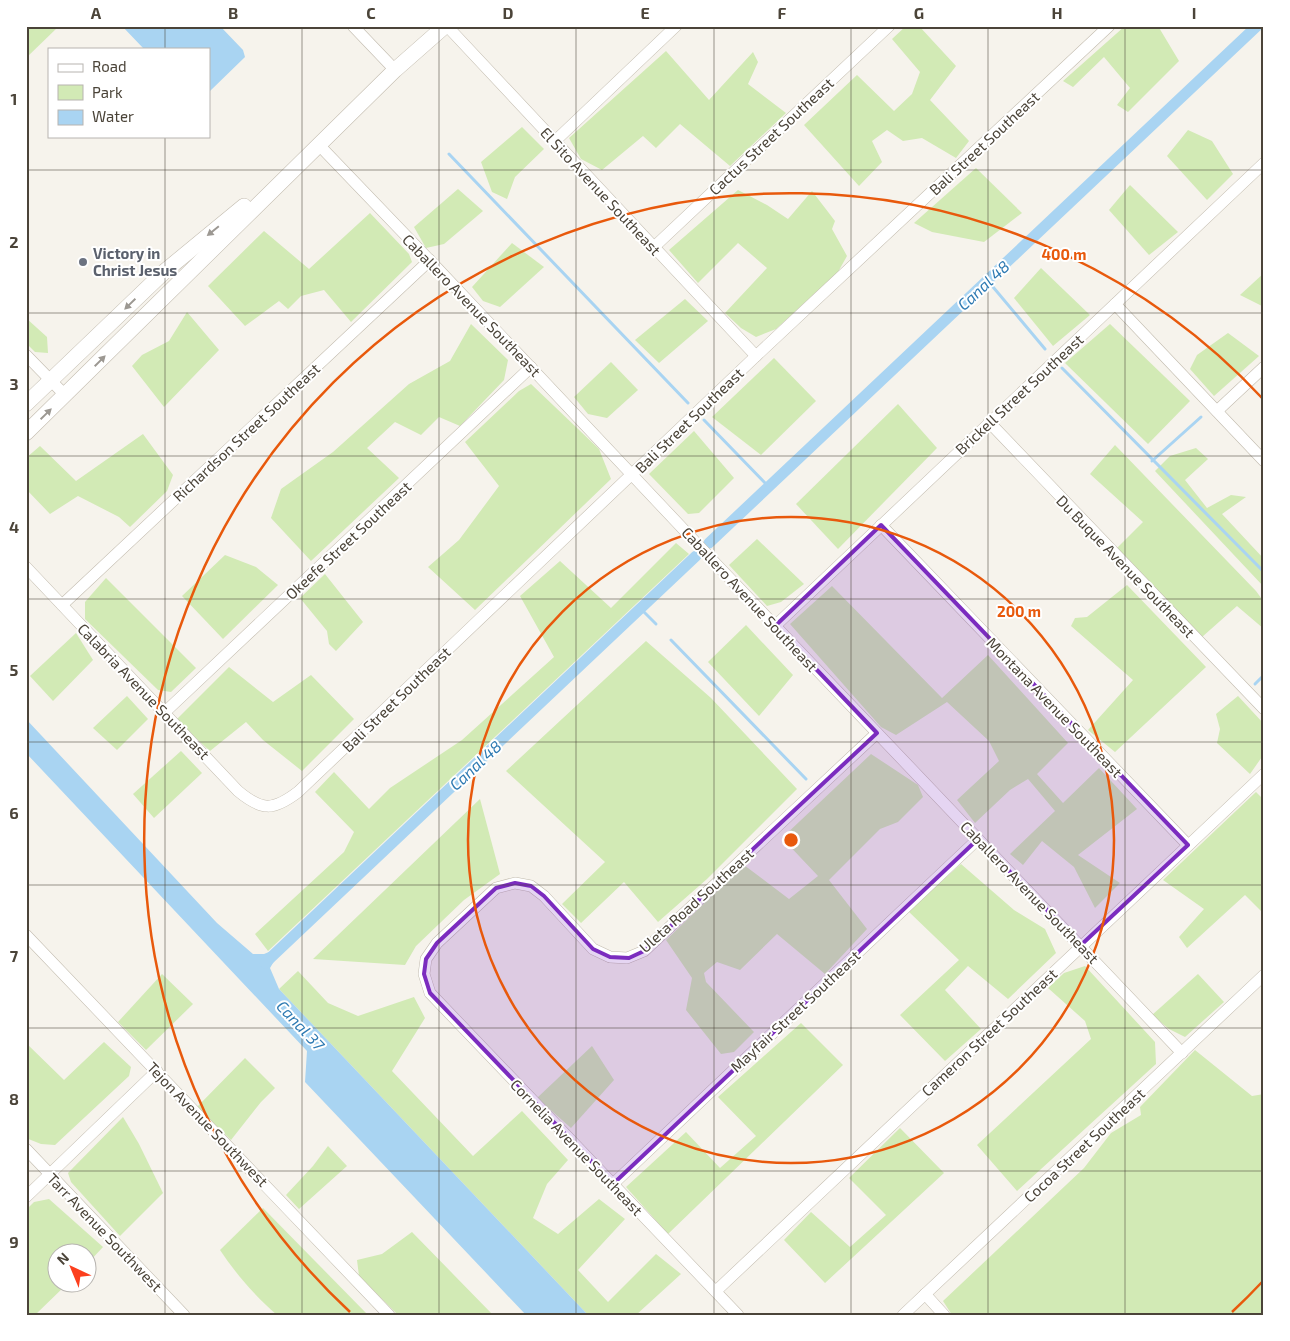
<svg xmlns="http://www.w3.org/2000/svg" width="1290" height="1341" font-family="'Exo 2',sans-serif">
<rect width="100%" height="100%" fill="#f6f3ec"/>
<g fill="#d2eab5">
<polygon points="26,26 59,26 26,58"/>
<polygon points="906,26 919,26 956,66 930,100 969,141 956,158 922,138 903,141 887,130 872,141 882,162 859,186 804,125 857,75 894,111 912,94 920,72 892,39"/>
<polygon points="1125,26 1158,26 1179,61 1128,112 1117,105 1130,88 1104,57 1073,87 1063,81"/>
<polygon points="666,51 709,100 753,52 758,62 748,84 786,113 730,166 680,124 656,148 643,136 602,170 581,159 569,138"/>
<polygon points="522,127 544,149 515,177 507,199 492,192 481,162"/>
<polygon points="1188,130 1212,141 1233,174 1207,200 1167,156"/>
<polygon points="976,168 1022,213 984,242 932,232 914,223"/>
<polygon points="1130,185 1178,232 1149,255 1109,210"/>
<polygon points="458,189 483,211 444,244 426,248 414,227"/>
<polygon points="738,190 767,205 788,219 812,191 835,221 832,229 847,256 838,272 776,329 756,337 741,328 725,313 767,268 738,243 698,283 669,250"/>
<polygon points="370,213 409,254 412,262 351,322 324,290 301,296 288,309 279,301 245,326 208,286 264,231 309,269"/>
<polygon points="512,243 544,267 500,307 483,301 472,287"/>
<polygon points="1041,268 1090,315 1053,346 1014,298"/>
<polygon points="1264,273 1264,307 1240,295"/>
<polygon points="685,299 708,321 659,363 635,340"/>
<polygon points="187,312 219,350 164,407 132,366 142,355 169,341"/>
<polygon points="26,318 47,337 48,353 35,352 26,343"/>
<polygon points="471,324 508,360 504,380 460,426 439,417 421,435 395,422 367,448 399,478 311,561 271,518 281,489 333,452 409,384 450,361"/>
<polygon points="1110,324 1190,401 1148,444 1065,363"/>
<polygon points="1228,333 1259,356 1214,396 1190,369 1197,355"/>
<polygon points="774,358 816,401 761,455 712,417"/>
<polygon points="611,362 638,390 607,418 588,414 574,397"/>
<polygon points="531,384 599,449 611,479 475,610 428,567 459,540 499,486 465,442 519,391"/>
<polygon points="898,404 937,448 838,549 796,504"/>
<polygon points="694,431 734,478 699,513 688,514 649,474"/>
<polygon points="143,434 173,475 167,491 130,527 119,517 78,496 50,514 26,489 26,458 40,446 76,481"/>
<polygon points="1115,445 1256,591 1264,602 1264,629 1237,606 1202,637 1117,548 1143,522 1090,474"/>
<polygon points="1196,448 1208,459 1185,480 1207,508 1231,495 1246,497 1222,514 1264,559 1264,587 1155,471 1170,456"/>
<polygon points="757,539 804,584 781,602 767,606 729,565"/>
<polygon points="676,543 689,554 268,951 255,934 344,852 354,832 315,792 334,772 369,809 390,788 462,740 554,657 520,596 560,561 611,608"/>
<polygon points="225,555 256,567 278,585 223,639 182,596"/>
<polygon points="325,574 363,622 336,651 329,644 327,631 300,598"/>
<polygon points="106,578 196,668 171,692 158,690 85,619 85,602"/>
<polygon points="1127,585 1206,667 1115,752 1088,730 1133,680 1071,626 1075,618 1087,617"/>
<polygon points="832,586 942,698 988,655 1068,743 1037,774 1063,803 1099,768 1137,809 1078,855 1120,883 1095,908 1074,867 1042,841 1023,865 1010,854 1055,811 1028,779 1010,790 975,823 957,800 999,761 989,741 947,702 896,735 881,727 790,624"/>
<polygon points="746,625 793,675 759,716 708,662"/>
<polygon points="76,633 93,660 53,701 30,676"/>
<polygon points="646,641 711,698 797,789 707,879 658,922 624,882 581,923 562,904 605,862 506,771"/>
<polygon points="229,667 273,702 311,675 354,719 302,771 263,740 246,722 210,751 176,720"/>
<polygon points="127,696 148,719 117,750 93,728"/>
<polygon points="1238,696 1264,724 1264,754 1250,774 1217,743 1220,729 1216,714"/>
<polygon points="181,751 202,773 154,818 133,794"/>
<polygon points="871,754 918,785 923,797 898,822 880,829 829,880 867,929 825,974 777,934 740,970 717,962 704,973 706,982 754,1032 734,1052 721,1054 686,1010 692,978 666,940 744,865 789,899 818,876 782,838"/>
<polygon points="1256,792 1264,800 1264,914 1245,895 1187,948 1179,937 1204,909 1163,880"/>
<polygon points="480,799 500,874 464,900 416,946 405,965 313,959"/>
<polygon points="961,864 1014,910 1045,929 1056,953 1008,999 968,966 945,990 981,1029 945,1061 900,1015 959,960 908,911"/>
<polygon points="1085,966 1155,1042 1156,1064 1017,1191 977,1145 1091,1039 1085,1021 1048,988 1064,973"/>
<polygon points="298,971 328,1003 358,1016 414,997 425,1018 392,1071 473,1156 522,1111 568,1160 547,1184 533,1218 558,1234 599,1199 625,1219 578,1270 608,1302 656,1254 681,1274 636,1315 588,1315 279,989"/>
<polygon points="162,974 193,1004 146,1050 118,1022"/>
<polygon points="1198,974 1224,1002 1185,1037 1169,1029 1152,1015"/>
<polygon points="801,1023 843,1065 668,1234 626,1187 686,1132 720,1168 756,1136 718,1097"/>
<polygon points="104,1042 131,1067 129,1076 55,1145 41,1144 26,1138 26,1043 64,1080"/>
<polygon points="592,1046 614,1080 571,1128 537,1098"/>
<polygon points="1195,1050 1252,1096 1264,1094 1264,1315 952,1315 943,1301 1084,1168 1111,1133 1141,1115 1140,1107"/>
<polygon points="245,1058 275,1088 261,1102 231,1140 197,1107"/>
<polygon points="123,1117 139,1144 163,1193 120,1236 71,1182 68,1173"/>
<polygon points="900,1128 944,1173 825,1283 784,1240 811,1212 850,1247 886,1215 849,1178"/>
<polygon points="328,1146 347,1166 299,1209 286,1195 313,1166"/>
<polygon points="49,1199 103,1247 88,1263 88,1254 58,1254 58,1284 67,1284 35,1315 26,1315 26,1210 34,1202"/>
<path d="M263 1208 368 1315H277C255 1296 236 1274 220 1250Z"/>
<polygon points="412,1232 493,1315 398,1315 359,1276 357,1260 382,1254"/>
</g>
<g fill="#a9d4f2">
<polygon points="122,26 220,26 243,50 245,57 209,92 209,49 144,49"/>
<polygon points="26,719 217,923 253,954 264,954 274,950 276,958 270,968 279,989 588,1315 526,1315 305,1082 307,1051 26,753"/>
</g>
<g fill="none" stroke-linecap="round" stroke-linejoin="round">
<g stroke="#a9d4f2" stroke-width="3">
<polyline points="449,154 688,403"/>
<polyline points="988,281 1045,349"/>
<polyline points="1062,368 1264,572"/>
<polyline points="704,420 769,487"/>
<polyline points="1152,461 1201,417"/>
<polyline points="640,608 656,624"/>
<polyline points="671,640 806,779"/>
<polyline points="1255,684 1264,675"/>
</g>
<g stroke="#a9d4f2" stroke-width="11">
<polyline points="709,543 1257,26"/>
<polyline points="265,963 696,556"/>
</g>
<defs>
<g id="minor">
<polyline points="353,26 395,70"/>
<polyline points="447,26 756,356"/>
<polyline points="554,142 676,26"/>
<polyline points="319,145 438,269 718,566 1182,1053"/>
<polyline points="654,247 889,26"/>
<polyline points="1115,304 1264,461"/>
<polyline points="26,355 65,395"/>
<polyline points="1217,411 1264,367"/>
<polyline points="989,422 1264,709"/>
<polyline points="881,525 1188,845"/>
<path d="M26 567 238 791C262 811 273 811 298 792L756 356 1109 26"/>
<polyline points="62,605 430,260"/>
<polyline points="775,626 1264,163"/>
<polyline points="164,713 531,367"/>
<polyline points="26,935 389,1315"/>
<polyline points="26,1149 184,1315"/>
<polyline points="613,1184 978,839"/>
<polyline points="26,1197 157,1071"/>
<polyline points="716,1291 1264,774"/>
<polyline points="925,1294 944,1315"/>
<polyline points="738,1315 430,993 424,974 426,959 437,943 496,888 515,883 531,886 544,896 593,949 610,957 627,958 644,951 877,733"/>
<polyline points="903,1315 1264,975"/>
</g>
<g id="tertiary">
<polyline points="26,404 165,271 244,206"/>
<polyline points="26,433 395,70 445,26"/>
</g>
</defs>
<use href="#minor" stroke="#c2bbae" stroke-width="12"/>
<use href="#tertiary" stroke="#c2bbae" stroke-width="16"/>
<use href="#minor" stroke="#fff" stroke-width="11"/>
<use href="#tertiary" stroke="#fff" stroke-width="15"/>
</g>
<defs><path id="oneway-solid" d="M-6-.8H1V-3.2L6.5 0L1 3.2V.8H-6Z" transform="scale(1.25)"/></defs>
<g fill="#9c9892">
<use href="#oneway-solid" transform="translate(213 231) rotate(141)"/>
<use href="#oneway-solid" transform="translate(130 304) rotate(136)"/>
<use href="#oneway-solid" transform="translate(100 361) rotate(-45)"/>
<use href="#oneway-solid" transform="translate(46 414) rotate(-44)"/>
</g>
<path fill="#7b2cbf" fill-opacity="0.2" stroke="#7b2cbf" stroke-width="4" stroke-linejoin="round" d="M881 525 1188 845 1081 945 978 839 613 1184 430 993 424 974 426 959 437 943 496 888 515 883 531 886 544 896 593 949 610 957 629 958 644 951 877 733 775 626Z"/>
<path fill="none" stroke="#4b4439" stroke-width="1" stroke-opacity="0.55" d="M165 26V49M302 26V1315M439 26V1315M576 26V1315M714 26V1315M851 26V1315M988 26V1315M1125 26V1315M165 136V1315M26 170H1264M26 313H1264M26 456H1264M26 599H1264M26 742H1264M26 885H1264M26 1028H1264M26 1171H1264"/>
<g fill="none" stroke="#e8590c" stroke-width="2.5">
<circle cx="791" cy="840" r="323"/>
<path d="M1263 1281A646 646 0 0 1 1232 1312M350 1312A646 646 0 1 1 1263 399"/>
</g>
<circle fill="#6b7280" stroke="#fff" stroke-width="2" cx="83" cy="262" r="5"/>
<g text-anchor="middle" dominant-baseline="central" stroke-width="4" stroke-linejoin="round" paint-order="stroke">
<g font-size="15" fill="#4b4439" stroke="#fff">
<text transform="translate(771 136) rotate(-43)">Cactus Street Southeast</text>
<text transform="translate(984 143) rotate(-43)">Bali Street Southeast</text>
<text transform="translate(601 191) rotate(47)">El Sito Avenue Southeast</text>
<text transform="translate(472 305) rotate(46)">Caballero Avenue Southeast</text>
<text transform="translate(1019 394) rotate(-43)">Brickell Street Southeast</text>
<text transform="translate(689 420) rotate(-44)">Bali Street Southeast</text>
<text transform="translate(246 432) rotate(-43)">Richardson Street Southeast</text>
<text transform="translate(348 540) rotate(-43)">Okeefe Street Southeast</text>
<text transform="translate(1126 566) rotate(46)">Du Buque Avenue Southeast</text>
<text transform="translate(750 599) rotate(47)">Caballero Avenue Southeast</text>
<text transform="translate(144 691) rotate(46)">Calabria Avenue Southeast</text>
<text transform="translate(396 699) rotate(-44)">Bali Street Southeast</text>
<text transform="translate(1055 707) rotate(46)">Montana Avenue Southeast</text>
<text transform="translate(1030 892) rotate(46)">Caballero Avenue Southeast</text>
<text transform="translate(696 900) rotate(-42)">Uleta Road Southeast</text>
<text transform="translate(795 1011) rotate(-43)">Mayfair Street Southeast</text>
<text transform="translate(989 1032) rotate(-43)">Cameron Street Southeast</text>
<text transform="translate(208 1124) rotate(46)">Tejon Avenue Southwest</text>
<text transform="translate(1084 1145) rotate(-43)">Cocoa Street Southeast</text>
<text transform="translate(577 1147) rotate(46)">Cornelia Avenue Southeast</text>
<text transform="translate(105 1232) rotate(46)">Tarr Avenue Southwest</text>
</g>
<g font-size="15" font-weight="bold" fill="#5b616d" stroke="#fff" text-anchor="start">
<text x="93" y="253">Victory in<tspan x="93" dy="17">Christ Jesus</tspan></text>
</g>
<g font-size="16" font-style="italic" fill="#2e7ab2" stroke="#fff">
<text transform="translate(983 285) rotate(-43)">Canal 48</text>
<text transform="translate(475 765) rotate(-43)">Canal 48</text>
<text transform="translate(301 1025) rotate(47)">Canal 37</text>
</g>
</g>
<circle cx="791" cy="840" r="8" fill="#e8590c" stroke="#fff" stroke-width="2.5"/>
<g font-size="15" text-anchor="middle" font-weight="bold" fill="#e8590c" stroke="#fff" stroke-width="4" stroke-linejoin="round" paint-order="stroke">
<text x="1064" y="260">400 m</text>
<text x="1019" y="617">200 m</text>
</g>
<rect width="1290" height="1341" fill="none" stroke="#ffffff" stroke-width="55"/>
<rect x="48" y="48" width="162" height="90" fill="#ffffff" stroke="#b7b4b0"/>
<rect x="58" y="64" width="25" height="8" fill="#ffffff" stroke="#b7b4b0"/>
<text x="92" y="72" font-size="15" fill="#4b4439">Road</text>
<rect x="58" y="85" width="25" height="15" fill="#d2eab5" stroke="#b7b4b0"/>
<text x="92" y="98" font-size="15" fill="#4b4439">Park</text>
<rect x="58" y="110" width="25" height="15" fill="#a9d4f2" stroke="#b7b4b0"/>
<text x="92" y="122" font-size="15" fill="#4b4439">Water</text>
<g transform="translate(72 1268) rotate(316)"><circle r="24" fill="#ffffff" stroke="#b7b4b0"/>
<path d="M0-4L9 19L0 12L-9 19Z" fill="#fc3f1d"/>
<text y="-8" font-size="14" font-weight="bold" text-anchor="middle" fill="#4b4439">N</text>
</g>
<rect x="28" y="28" width="1234" height="1286" fill="none" stroke="#4b4439" stroke-width="2"/>
<g font-size="16" text-anchor="middle" font-weight="bold" fill="#4b4439">
<text x="96" y="19">A</text>
<text x="233" y="19">B</text>
<text x="371" y="19">C</text>
<text x="508" y="19">D</text>
<text x="645" y="19">E</text>
<text x="782" y="19">F</text>
<text x="919" y="19">G</text>
<text x="1057" y="19">H</text>
<text x="1194" y="19">I</text>
<text x="14" y="105">1</text>
<text x="14" y="248">2</text>
<text x="14" y="390">3</text>
<text x="14" y="533">4</text>
<text x="14" y="676">5</text>
<text x="14" y="819">6</text>
<text x="14" y="962">7</text>
<text x="14" y="1105">8</text>
<text x="14" y="1248">9</text>
</g>
</svg>
